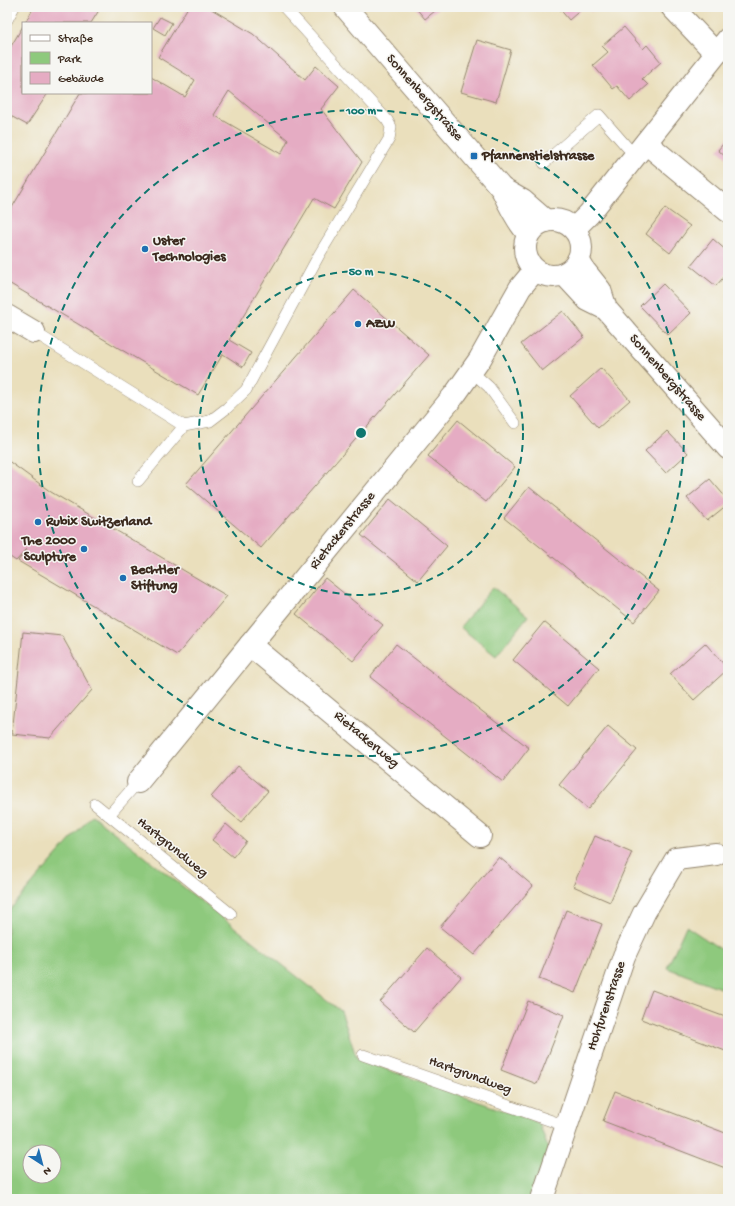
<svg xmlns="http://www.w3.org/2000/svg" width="735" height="1206" font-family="'Gochi Hand',sans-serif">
<rect width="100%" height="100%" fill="#f6f6f2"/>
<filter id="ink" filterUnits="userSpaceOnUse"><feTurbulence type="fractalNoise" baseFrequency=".025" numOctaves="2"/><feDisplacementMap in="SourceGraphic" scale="8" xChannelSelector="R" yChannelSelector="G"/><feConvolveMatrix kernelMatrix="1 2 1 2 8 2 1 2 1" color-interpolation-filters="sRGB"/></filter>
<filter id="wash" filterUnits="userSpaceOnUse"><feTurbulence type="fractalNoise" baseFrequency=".012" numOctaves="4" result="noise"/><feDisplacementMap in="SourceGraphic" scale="16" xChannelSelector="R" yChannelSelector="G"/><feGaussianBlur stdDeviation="0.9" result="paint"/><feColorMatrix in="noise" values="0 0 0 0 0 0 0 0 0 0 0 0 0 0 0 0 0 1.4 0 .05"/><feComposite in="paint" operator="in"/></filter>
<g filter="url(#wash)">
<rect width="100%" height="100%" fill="#eadfbc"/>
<g fill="#8ec97d" stroke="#647a4e" fill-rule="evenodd">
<polygon points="493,587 528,616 496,656 460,627"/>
<path d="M92 815 341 1011 357 1059 539 1123 549 1151 530 1199H7V913ZM30 1152H54V1176H30Z"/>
<polygon points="686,926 728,954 728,991 667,968"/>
</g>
<g id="blocks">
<g fill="#e5acc3" fill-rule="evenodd">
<polygon points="34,7 101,7 91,23 25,23"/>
<path d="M188 7H208L253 34 305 80 316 66 339 86 321 109 362 162 334 209 314 198 229 340 251 353 243 367 223 354 198 395 7 282V216L80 93H151V77L185 97 195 80 158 57ZM229 91 288 140 281 154 214 115Z"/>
<polygon points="415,7 440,7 425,19"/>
<polygon points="558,7 584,7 569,20"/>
<polygon points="587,7 597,7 591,12"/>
<polygon points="160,17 172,23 165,35 153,28"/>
<polygon points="23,26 23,93 48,93 27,125 7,114 7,53"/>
<polygon points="624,27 643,49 647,45 661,62 642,79 648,85 630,101 617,86 613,89 593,65 608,52 602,46"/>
<polygon points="477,40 511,50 496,102 461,92"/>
<polygon points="728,138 728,159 718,150"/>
<polygon points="665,208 690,226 670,253 646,234"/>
<polygon points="713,239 728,252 728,272 716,286 691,266"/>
<polygon points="663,284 691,313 668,335 640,306"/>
<polygon points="354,290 429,355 261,548 186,484"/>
<polygon points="563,311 584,337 542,371 521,344"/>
<polygon points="601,368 630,400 598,428 570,396"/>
<polygon points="458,420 515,467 486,502 428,456"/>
<polygon points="667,431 688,453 666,473 645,451"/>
<polygon points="7,460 51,492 227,596 177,655 18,561 27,549 16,561 7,555"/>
<polygon points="710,479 728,500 728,504 707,521 687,498"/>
<polygon points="529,487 659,591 634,622 504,518"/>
<polygon points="390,499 447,546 418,581 361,535"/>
<polygon points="325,578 383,625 353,661 296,614"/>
<polygon points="544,622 599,668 568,706 513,660"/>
<polygon points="23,632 62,636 92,690 50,738 12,734"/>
<polygon points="705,643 728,669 694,700 670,674"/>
<polygon points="396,644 529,748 503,782 370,677"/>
<polygon points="608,726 637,750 588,809 559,785"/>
<polygon points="238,766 268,791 241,822 211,797"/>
<polygon points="226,824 246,841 233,857 212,840"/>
<polygon points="595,836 632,852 610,902 573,886"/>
<polygon points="499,857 533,886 474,955 440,927"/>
<polygon points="566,910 602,924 575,993 539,979"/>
<polygon points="427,948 461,977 414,1032 380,1002"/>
<polygon points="652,990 728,1018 728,1052 641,1019"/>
<polygon points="528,1001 564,1015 537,1084 501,1070"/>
<polygon points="615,1091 728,1134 728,1169 603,1121"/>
<polygon points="575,1195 585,1199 573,1199"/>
</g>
</g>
</g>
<g filter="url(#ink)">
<use href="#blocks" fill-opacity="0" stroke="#92846d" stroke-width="1"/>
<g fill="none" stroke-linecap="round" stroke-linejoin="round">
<defs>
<g id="service">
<polyline points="7,20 14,7"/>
<polyline points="544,163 599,115 627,147 636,155"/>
<polyline points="34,332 184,426"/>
<polyline points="471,371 489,387 515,423"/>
<polyline points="138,481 184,426 210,421 227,408 246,390 319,255 389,139 391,127 387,120 284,7"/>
<polyline points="95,804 231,914"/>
<polyline points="109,815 138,782"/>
<polyline points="363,1055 566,1126"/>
</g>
<g id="minor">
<polyline points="672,7 708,45 718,52"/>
<polyline points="646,143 728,211"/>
<polyline points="574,229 589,214 728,39"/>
<polyline points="7,316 34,332"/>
<polyline points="250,645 480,836"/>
<polyline points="138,782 456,393 480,359 520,288 535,270"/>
<polyline points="542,1199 624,956 644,913 676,859 716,854"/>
</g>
<g id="tertiary">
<path d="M345 7 502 189C509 205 517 220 528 234"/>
<polyline points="502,189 523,201 546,221"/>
<circle cx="553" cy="248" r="28"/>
<polyline points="578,260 584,270 600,290 606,309 728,448"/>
<polyline points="564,274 588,300 606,309"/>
</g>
</defs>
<use href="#service" stroke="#92846d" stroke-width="12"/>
<use href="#minor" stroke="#92846d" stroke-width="24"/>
<use href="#tertiary" stroke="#92846d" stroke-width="24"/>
<use href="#service" stroke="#fff" stroke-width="11"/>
<use href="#minor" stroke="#fff" stroke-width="22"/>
<use href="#tertiary" stroke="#fff" stroke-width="22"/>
</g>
</g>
<g fill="none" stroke="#0f766e" stroke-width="2" stroke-dasharray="7 5">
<circle cx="361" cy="433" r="162"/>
<circle cx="361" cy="433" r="323"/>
</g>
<g fill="#1f6fb2" stroke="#f6f6f2" stroke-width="1.5">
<rect x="470" y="152" width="8" height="8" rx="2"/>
<circle cx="145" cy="249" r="4"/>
<circle cx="358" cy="324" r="4"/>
<circle cx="38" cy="522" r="4"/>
<circle cx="84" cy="549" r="4"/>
<circle cx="123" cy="578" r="4"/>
</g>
<g text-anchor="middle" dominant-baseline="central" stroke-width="3" stroke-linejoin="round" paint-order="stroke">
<g font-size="14" fill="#3b2a1e" stroke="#f6f6f2">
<text transform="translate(424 98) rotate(49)">Sonnenbergstrasse</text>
<text transform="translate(667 378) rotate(49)">Sonnenbergstrasse</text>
<text transform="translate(343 531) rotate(-51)">Rietackerstrasse</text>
<text transform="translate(366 740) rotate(40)">Rietackerweg</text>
<text transform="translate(172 848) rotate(39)">Hartgrundweg</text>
<text transform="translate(607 1006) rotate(-71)">Hohfurenstrasse</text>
<text transform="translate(470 1076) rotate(20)">Hartgrundweg</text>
</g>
<g font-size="14" font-weight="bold" fill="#3b2a1e" stroke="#f6f6f2" text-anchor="start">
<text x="482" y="156">Pfannenstielstrasse</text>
<text x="153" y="241">Uster<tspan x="153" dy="16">Technologies</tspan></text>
<text x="366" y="324">AZW</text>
<text x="46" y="522">Rubix Switzerland</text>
<text x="76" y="541" text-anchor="end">The 2000<tspan x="76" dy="16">Sculpture</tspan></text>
<text x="131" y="570">Bechtler<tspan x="131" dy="16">Stiftung</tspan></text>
</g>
</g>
<circle cx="361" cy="433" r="6" fill="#0f766e" stroke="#f6f6f2" stroke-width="2"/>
<g font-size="12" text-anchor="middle" font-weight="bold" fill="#0f766e" stroke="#f6f6f2" stroke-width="3" stroke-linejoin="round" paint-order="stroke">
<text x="361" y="114">100 m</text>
<text x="361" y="275">50 m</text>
</g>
<rect width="735" height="1206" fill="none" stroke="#f6f6f2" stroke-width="24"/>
<rect x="22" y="22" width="130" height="72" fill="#f6f6f2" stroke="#aba49d"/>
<rect x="30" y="35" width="20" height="6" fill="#ffffff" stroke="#aba49d"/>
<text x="58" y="42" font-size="12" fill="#3b2a1e">Straße</text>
<rect x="30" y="52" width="20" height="12" fill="#8ec97d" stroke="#aba49d"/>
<text x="58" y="62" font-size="12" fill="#3b2a1e">Park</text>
<rect x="30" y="72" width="20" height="12" fill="#e5acc3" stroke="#aba49d"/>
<text x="58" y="82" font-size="12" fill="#3b2a1e">Gebäude</text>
<g transform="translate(42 1164) rotate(144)"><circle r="19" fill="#f6f6f2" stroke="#aba49d"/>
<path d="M0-3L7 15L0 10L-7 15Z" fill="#1f6fb2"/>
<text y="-6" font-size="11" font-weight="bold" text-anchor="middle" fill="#3b2a1e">N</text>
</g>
</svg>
